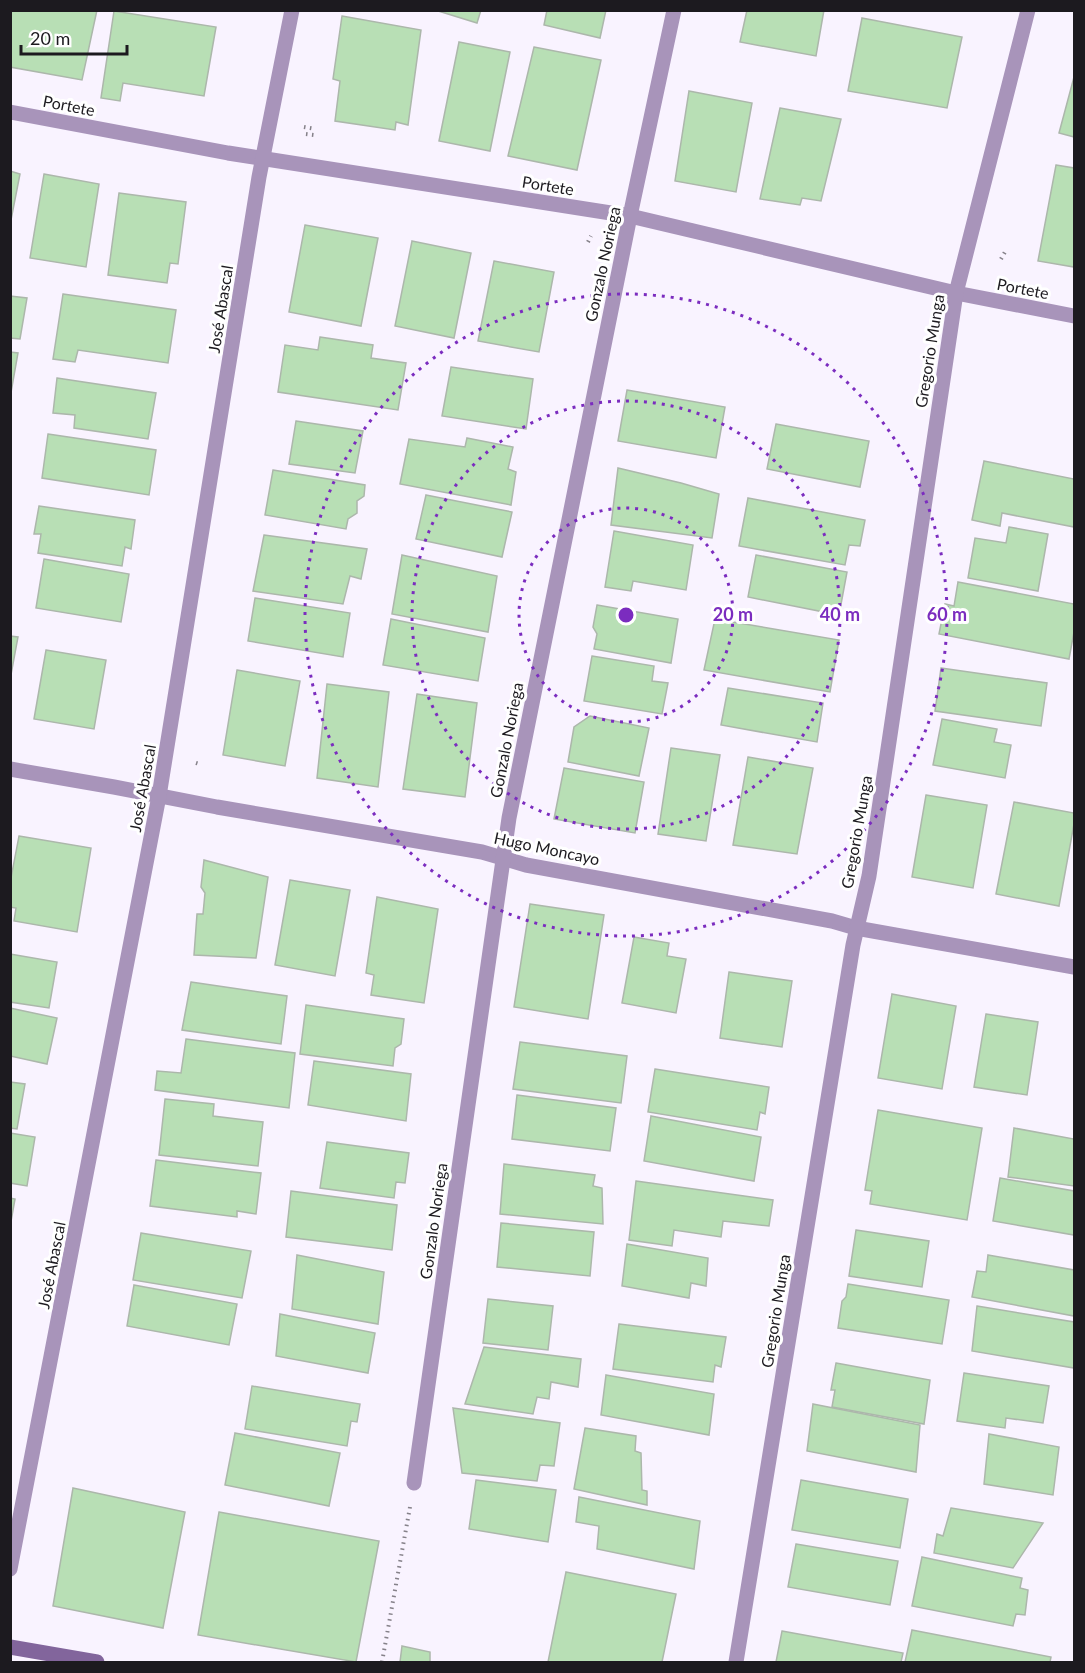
<svg xmlns="http://www.w3.org/2000/svg" width="1085" height="1673" font-family="Lato,sans-serif">
<rect width="100%" height="100%" fill="#f9f3ff"/>
<g fill="#b8dfb5" stroke="#acb7ab" stroke-width="1.5">
<polygon points="12,10 97,10 82,80 10,67 10,17"/>
<polygon points="435,10 481,10 477,23"/>
<polygon points="547,10 606,10 600,38 544,25"/>
<polygon points="747,10 824,10 816,56 740,42"/>
<polygon points="114,11 216,27 204,96 123,83 120,101 101,98"/>
<polygon points="342,16 421,30 408,125 396,122 395,130 335,121 340,81 333,79"/>
<polygon points="862,18 962,37 947,108 848,91"/>
<polygon points="459,42 510,52 490,151 439,141"/>
<polygon points="534,47 601,60 577,170 508,156"/>
<polygon points="1074,77 1074,137 1059,133"/>
<polygon points="689,91 752,103 736,192 675,181"/>
<polygon points="780,108 841,119 821,201 802,198 800,205 760,199"/>
<polygon points="1056,165 1074,168 1074,267 1038,261"/>
<polygon points="10,171 20,174 10,225"/>
<polygon points="44,174 99,184 86,267 30,258"/>
<polygon points="119,193 186,202 178,264 170,263 167,283 108,275"/>
<polygon points="305,225 378,238 361,326 289,312"/>
<polygon points="412,241 471,253 454,338 395,326"/>
<polygon points="494,261 554,272 539,352 478,341"/>
<polygon points="63,294 176,310 168,363 78,350 75,362 53,359"/>
<polygon points="10,296 27,298 20,339 10,338"/>
<polygon points="320,337 373,345 371,358 406,363 398,410 278,392 285,345 318,350"/>
<polygon points="10,352 18,353 10,398"/>
<polygon points="451,367 533,379 526,429 442,416"/>
<polygon points="57,378 156,393 148,439 74,428 75,415 53,413"/>
<polygon points="627,390 725,407 716,458 618,441"/>
<polygon points="296,421 363,431 355,473 289,464"/>
<polygon points="776,424 869,441 860,487 767,469"/>
<polygon points="48,434 156,450 149,495 42,478"/>
<polygon points="467,438 513,447 508,469 516,472 511,505 400,484 409,439 465,447"/>
<polygon points="984,461 1074,479 1074,527 1002,513 1000,526 972,520"/>
<polygon points="618,468 681,483 719,494 712,538 611,525"/>
<polygon points="273,470 365,485 364,496 357,501 357,513 348,519 346,529 265,515"/>
<polygon points="426,495 512,512 502,557 416,539"/>
<polygon points="748,498 865,520 860,546 849,545 845,565 739,546"/>
<polygon points="39,506 135,520 131,549 125,547 122,566 38,553 41,534 34,534"/>
<polygon points="1009,527 1048,534 1038,591 968,578 975,538 1006,543"/>
<polygon points="614,531 693,545 686,590 633,581 631,591 605,587"/>
<polygon points="264,535 367,549 361,579 350,576 343,604 253,591"/>
<polygon points="402,555 497,576 488,632 392,614"/>
<polygon points="756,555 847,572 839,615 748,597"/>
<polygon points="44,559 129,574 121,622 36,608"/>
<polygon points="958,582 1074,604 1074,632 1069,659 939,634 945,604 954,606"/>
<polygon points="255,598 350,613 343,657 248,641"/>
<polygon points="597,605 678,619 671,663 594,649 597,634 593,627"/>
<polygon points="391,619 485,638 478,681 383,665"/>
<polygon points="715,619 839,640 830,692 704,670"/>
<polygon points="10,636 18,637 10,680"/>
<polygon points="46,650 106,660 94,729 34,719"/>
<polygon points="592,656 654,666 652,681 668,683 662,714 584,701"/>
<polygon points="941,668 1047,683 1041,726 935,711"/>
<polygon points="237,670 300,681 285,766 223,755"/>
<polygon points="327,684 389,692 378,787 317,778"/>
<polygon points="728,688 823,703 817,742 721,725"/>
<polygon points="417,694 477,703 465,797 403,789"/>
<polygon points="590,716 649,728 639,776 568,762 574,727"/>
<polygon points="942,719 997,729 994,742 1011,745 1005,778 933,765"/>
<polygon points="671,748 720,755 706,841 658,834"/>
<polygon points="748,757 813,768 797,854 733,845"/>
<polygon points="564,768 644,782 635,833 554,819"/>
<polygon points="926,795 987,805 973,888 912,877"/>
<polygon points="1014,802 1074,813 1074,824 1059,906 996,894"/>
<polygon points="19,836 91,848 77,932 14,921 16,908 10,907 10,883"/>
<polygon points="204,860 268,877 256,958 194,955 197,914 203,914 205,893 201,887"/>
<polygon points="290,880 350,890 335,976 275,965"/>
<polygon points="377,897 438,909 424,1003 371,995 374,975 366,973"/>
<polygon points="530,904 604,915 588,1019 514,1007"/>
<polygon points="634,937 669,943 667,956 686,959 676,1013 622,1003"/>
<polygon points="10,954 57,962 49,1008 10,1002"/>
<polygon points="729,972 792,981 782,1047 720,1038"/>
<polygon points="191,982 287,996 281,1044 182,1030"/>
<polygon points="892,994 956,1006 942,1089 878,1078"/>
<polygon points="306,1005 404,1019 401,1044 395,1048 393,1066 300,1054"/>
<polygon points="10,1008 57,1018 47,1064 10,1056"/>
<polygon points="986,1014 1038,1022 1027,1095 974,1087"/>
<polygon points="186,1039 295,1053 289,1108 155,1090 157,1071 181,1073"/>
<polygon points="520,1042 627,1056 621,1103 513,1089"/>
<polygon points="314,1061 411,1074 406,1121 308,1105"/>
<polygon points="655,1069 769,1087 765,1114 760,1112 757,1130 648,1112"/>
<polygon points="10,1082 25,1084 17,1129 10,1128"/>
<polygon points="517,1095 616,1108 610,1151 512,1139"/>
<polygon points="165,1099 214,1104 213,1116 263,1122 258,1166 159,1155"/>
<polygon points="878,1110 982,1128 967,1220 870,1204 872,1191 865,1190"/>
<polygon points="651,1116 761,1137 754,1181 644,1161"/>
<polygon points="1014,1128 1074,1139 1074,1186 1008,1177"/>
<polygon points="10,1133 35,1137 27,1186 10,1183"/>
<polygon points="327,1142 409,1153 405,1183 396,1182 394,1198 320,1188"/>
<polygon points="156,1160 261,1173 256,1214 237,1211 237,1217 150,1206"/>
<polygon points="504,1164 595,1175 593,1186 602,1188 603,1224 500,1214"/>
<polygon points="1000,1178 1074,1191 1074,1235 993,1221"/>
<polygon points="636,1181 773,1200 769,1226 723,1221 721,1237 674,1230 672,1246 629,1240"/>
<polygon points="291,1191 397,1205 392,1250 286,1237"/>
<polygon points="10,1198 15,1199 10,1227"/>
<polygon points="501,1223 594,1232 590,1276 497,1267"/>
<polygon points="856,1230 929,1241 922,1287 849,1276"/>
<polygon points="141,1233 251,1251 242,1298 133,1280"/>
<polygon points="627,1244 708,1258 706,1286 691,1283 689,1298 622,1286"/>
<polygon points="297,1255 384,1272 378,1324 292,1309"/>
<polygon points="988,1255 1074,1270 1074,1316 972,1297 977,1271 986,1272"/>
<polygon points="848,1284 949,1300 942,1344 838,1328 842,1301 846,1297"/>
<polygon points="134,1285 237,1304 229,1345 127,1326"/>
<polygon points="488,1299 553,1306 548,1350 483,1343"/>
<polygon points="977,1306 1074,1322 1074,1368 972,1351"/>
<polygon points="280,1314 375,1333 368,1373 276,1356"/>
<polygon points="619,1324 726,1337 721,1367 715,1365 713,1382 613,1369"/>
<polygon points="484,1347 581,1359 578,1387 551,1382 549,1399 537,1397 533,1414 465,1404"/>
<polygon points="836,1363 930,1380 924,1424 832,1407 835,1390 831,1390"/>
<polygon points="964,1373 1049,1386 1043,1423 1006,1418 1005,1428 957,1421"/>
<polygon points="606,1375 714,1394 709,1435 601,1415"/>
<polygon points="252,1386 360,1404 357,1422 351,1421 347,1446 245,1429"/>
<polygon points="813,1404 920,1425 916,1472 807,1451"/>
<polygon points="453,1408 560,1423 554,1466 540,1465 537,1481 462,1473"/>
<polygon points="585,1428 636,1436 635,1451 641,1453 642,1490 647,1491 647,1505 574,1489"/>
<polygon points="235,1433 340,1453 329,1506 225,1485"/>
<polygon points="989,1434 1059,1447 1053,1495 984,1484"/>
<polygon points="476,1480 556,1490 548,1542 469,1529"/>
<polygon points="801,1480 908,1499 900,1548 792,1530"/>
<polygon points="73,1488 185,1512 163,1628 53,1606"/>
<polygon points="579,1497 700,1521 694,1569 597,1549 599,1526 576,1522"/>
<polygon points="951,1508 1043,1523 1013,1568 934,1553 937,1534 943,1536"/>
<polygon points="219,1512 379,1541 356,1662 198,1635"/>
<polygon points="796,1544 898,1561 890,1605 788,1587"/>
<polygon points="922,1557 1022,1578 1020,1588 1028,1590 1025,1615 1016,1614 1013,1626 912,1606"/>
<polygon points="566,1572 676,1594 662,1662 548,1662"/>
<polygon points="912,1630 1051,1657 1050,1662 905,1662"/>
<polygon points="782,1631 903,1653 901,1662 776,1662"/>
<polygon points="402,1646 430,1652 430,1662 400,1662"/>
</g>
<g fill="none" stroke-linecap="round" stroke-linejoin="round">
<g stroke="#858189" stroke-width="4" stroke-dasharray="1.5 4.5" stroke-linecap="butt">
<polyline points="304,127 315,129"/>
<polyline points="306,134 314,135"/>
<polyline points="588,242 591,236"/>
<polyline points="1001,259 1005,252"/>
<polyline points="196,763 199,764"/>
<polyline points="382,1662 410,1507"/>
</g>
<g stroke="#a894ba" stroke-width="15">
<polyline points="10,112 228,153 630,216 956,293 1074,316"/>
<polyline points="10,769 114,787 217,807 482,852 526,865 832,921 856,928 1074,967"/>
<polyline points="414,1483 509,818 630,216 674,10"/>
<polyline points="10,1569 159,796 259,177 292,10"/>
<polyline points="736,1662 853,945 869,876 956,293 1028,10"/>
</g>
<polyline stroke="#82659c" stroke-width="15" points="10,1647 97,1662"/>
</g>
<g fill="none" stroke="#7b2cbf" stroke-width="3" stroke-dasharray="3 6">
<circle cx="626" cy="615" r="107"/>
<circle cx="626" cy="615" r="214"/>
<circle cx="626" cy="615" r="321"/>
</g>
<g text-anchor="middle" dominant-baseline="central" stroke-width="6" stroke-linejoin="round" paint-order="stroke">
<g font-size="16" fill="#1c1a1f" stroke="#fff">
<text transform="translate(69 105) rotate(11)">Portete</text>
<text transform="translate(548 185) rotate(9)">Portete</text>
<text transform="translate(602 264) rotate(-78)">Gonzalo Noriega</text>
<text transform="translate(1023 288) rotate(11)">Portete</text>
<text transform="translate(220 309) rotate(-81)">José Abascal</text>
<text transform="translate(929 351) rotate(-81)">Gregorio Munga</text>
<text transform="translate(506 740) rotate(-79)">Gonzalo Noriega</text>
<text transform="translate(142 788) rotate(-80)">José Abascal</text>
<text transform="translate(856 832) rotate(-80)">Gregorio Munga</text>
<text transform="translate(547 848) rotate(12)">Hugo Moncayo</text>
<text transform="translate(433 1221) rotate(-82)">Gonzalo Noriega</text>
<text transform="translate(51 1265) rotate(-79)">José Abascal</text>
<text transform="translate(775 1311) rotate(-81)">Gregorio Munga</text>
</g>
</g>
<circle cx="626" cy="615" r="9" fill="#7b2cbf" stroke="#fff" stroke-width="3"/>
<g font-size="18" text-anchor="middle" font-weight="bold" fill="#7b2cbf" stroke="#fff" stroke-width="6" stroke-linejoin="round" paint-order="stroke">
<text x="733" y="621">20 m</text>
<text x="840" y="621">40 m</text>
<text x="947" y="621">60 m</text>
</g>
<rect width="1085" height="1673" fill="none" stroke="#1c1a1f" stroke-width="24"/>
<path d="M21 45v9h106v-9" fill="none" stroke="#1c1a1f" stroke-width="3"/>
<text x="30" y="45" font-size="18" fill="#1c1a1f" stroke="#ffffff" stroke-width="4.5" paint-order="stroke">20 m</text>
</svg>
